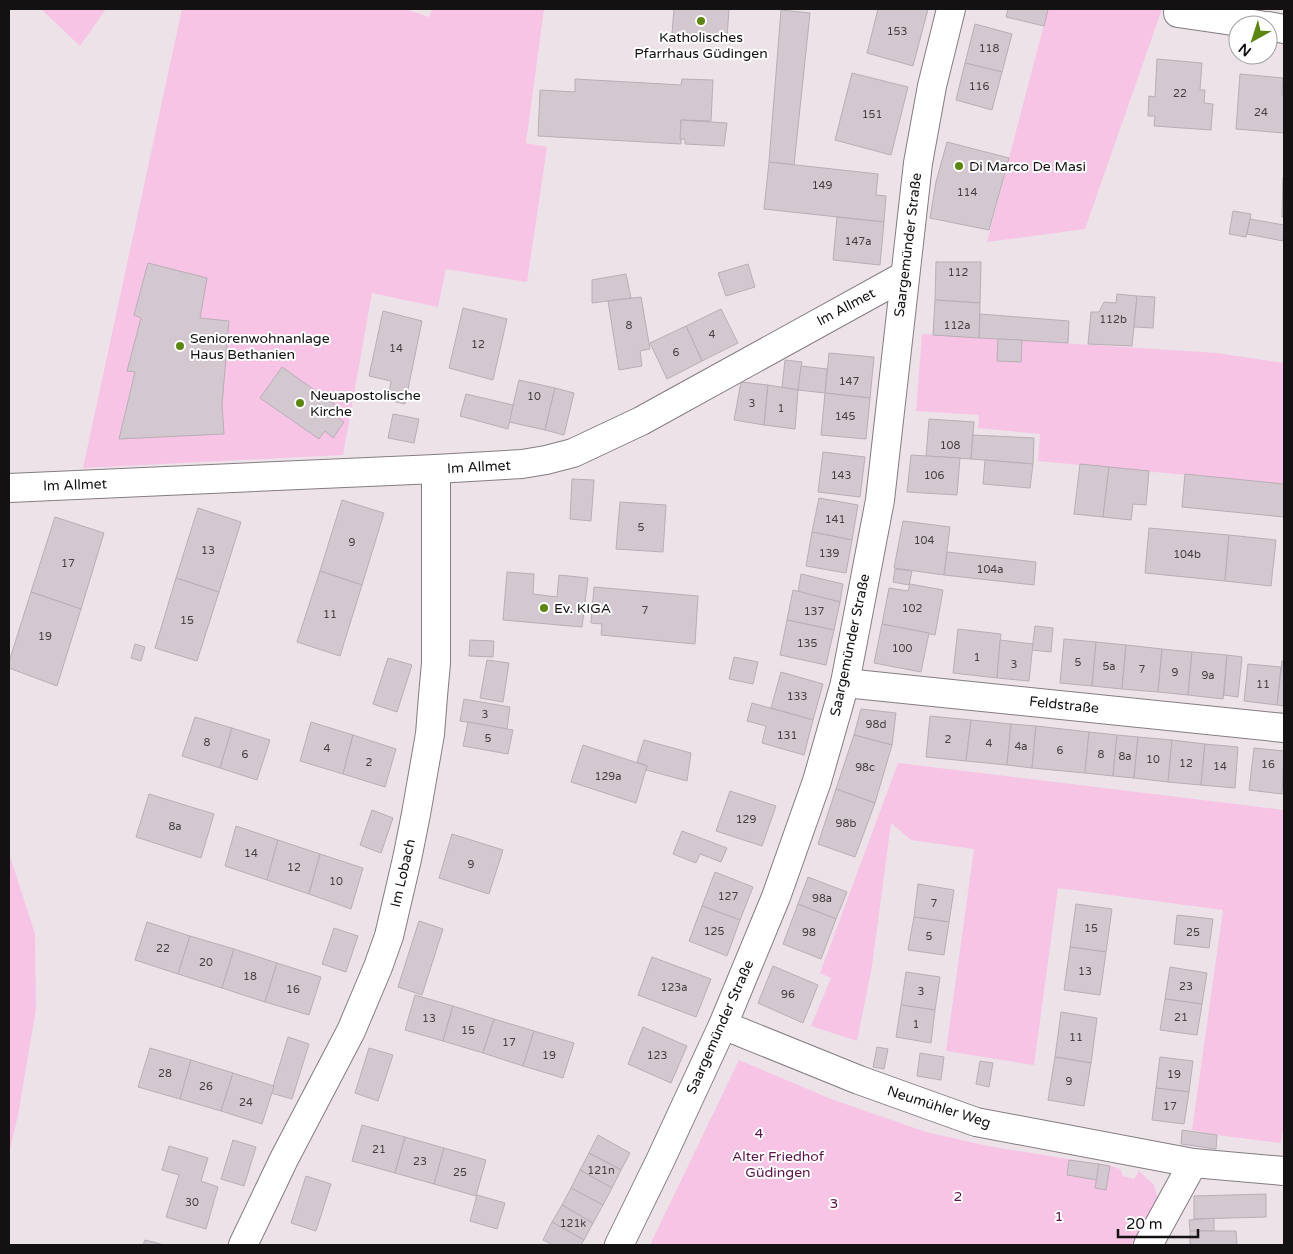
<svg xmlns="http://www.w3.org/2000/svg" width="1293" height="1254" font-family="'Varela Round',sans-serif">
<rect width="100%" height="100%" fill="#ece2e8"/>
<g fill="#f7c4e6">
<polygon points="41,9 106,9 80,46"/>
<polygon points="182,9 405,9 429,17 432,9 544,9 526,143 547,147 527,282 446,269 438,307 372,293 343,455 83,468"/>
<polygon points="1048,9 1162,9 1085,229 987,242"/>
<polygon points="922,334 1217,353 1284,363 1284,484 1038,461 1040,434 978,428 979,415 916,411"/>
<polygon points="898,763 1284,810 1284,1120 1281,1143 1217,1135 1192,1130 1223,910 1058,888 1034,1065 946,1051 974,849 911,840 891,823 872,966 857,1041 811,1026 831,978 820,973"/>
<polygon points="9,853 35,934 36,1009 18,1115 9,1154"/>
<polygon points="739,1060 831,1099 926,1132 988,1146 1110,1166 1120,1169 1123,1176 1134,1179 1139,1171 1154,1185 1158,1200 1139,1245 650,1245"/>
</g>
<g fill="#d3c8cf" stroke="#b8aeb5">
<polygon points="674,9 729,9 727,38 672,33"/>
<polygon points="878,9 928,9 913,66 867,53"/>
<polygon points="1008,9 1048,9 1044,26 1006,17"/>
<polygon points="781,10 810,13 794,165 769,162"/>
<polygon points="975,24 1012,34 1002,72 965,63"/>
<polygon points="1157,59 1202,63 1200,90 1205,90 1204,103 1213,104 1211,130 1154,126 1155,116 1148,116 1149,96 1155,97"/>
<polygon points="965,63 1002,72 992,110 956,100"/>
<polygon points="852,73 908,87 891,155 835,140"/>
<polygon points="1240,74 1283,78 1282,95 1284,95 1284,133 1236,129"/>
<polygon points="575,79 681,85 682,79 713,80 711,121 681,120 681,144 538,136 540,90 575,92"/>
<polygon points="681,120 727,123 724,146 685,144 685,139 680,139"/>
<polygon points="947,142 1009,158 989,230 930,218 936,182"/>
<polygon points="769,162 878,174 876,195 886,196 884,222 764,209"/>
<polygon points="1283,177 1284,177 1284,217 1282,217"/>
<polygon points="1233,211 1251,214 1246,237 1229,234"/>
<polygon points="837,217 884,222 880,265 833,260"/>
<polygon points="1250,219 1284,225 1283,241 1247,234"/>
<polygon points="936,262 981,262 980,303 935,300"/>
<polygon points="148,263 207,278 200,318 229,321 222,405 224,434 119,439 135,372 127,371 141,318 134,315"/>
<polygon points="748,264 755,287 726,296 718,273"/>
<polygon points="626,274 631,298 592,303 592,280"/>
<polygon points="1117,294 1137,296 1132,346 1088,344 1091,312 1099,312 1104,302 1116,303"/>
<polygon points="1137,296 1155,297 1153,328 1134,327"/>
<polygon points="641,297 650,349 640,351 642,366 619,370 608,301"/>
<polygon points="935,300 980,303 979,338 933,335"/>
<polygon points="463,308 507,319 493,380 449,368"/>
<polygon points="721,309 738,343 702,361 686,326"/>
<polygon points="383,311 422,321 405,404 388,400 391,381 369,376"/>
<polygon points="980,314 1069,321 1068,343 979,338"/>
<polygon points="686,326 702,361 667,379 650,343"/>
<polygon points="998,339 1022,340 1021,362 997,361"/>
<polygon points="829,353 874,357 870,398 825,393"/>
<polygon points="785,360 802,362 798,390 782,387"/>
<polygon points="801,366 827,369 825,393 798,390"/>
<polygon points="282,367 340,408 335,416 344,422 333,438 325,431 319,439 260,398"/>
<polygon points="519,380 555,388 545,430 509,422"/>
<polygon points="741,382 768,385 764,425 734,420"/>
<polygon points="768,385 798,390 795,429 764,425"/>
<polygon points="555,388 574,393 564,435 545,430"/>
<polygon points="825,393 870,398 866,439 821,435"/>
<polygon points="466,394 513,405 508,429 460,416"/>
<polygon points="393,414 419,419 414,443 388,438"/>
<polygon points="929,419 974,422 971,459 926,456"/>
<polygon points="973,435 1034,438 1033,464 971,459"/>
<polygon points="823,452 865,457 860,497 818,492"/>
<polygon points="911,455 960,458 957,495 907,492"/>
<polygon points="985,460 1033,464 1030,488 983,484"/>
<polygon points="1080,464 1109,467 1103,517 1074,514"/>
<polygon points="1109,467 1149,471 1146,505 1133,504 1131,520 1103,517"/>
<polygon points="1185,474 1284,484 1284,517 1182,507"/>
<polygon points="572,479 594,480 591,521 570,519"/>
<polygon points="819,498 858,505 852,540 812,532"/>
<polygon points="342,500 384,513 362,585 320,571"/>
<polygon points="620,502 666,505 663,552 616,549"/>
<polygon points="198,508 241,522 219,592 176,578"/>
<polygon points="55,517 104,533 81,609 31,592"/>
<polygon points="903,521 950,527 944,575 894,568"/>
<polygon points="1149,528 1229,535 1225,581 1145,573"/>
<polygon points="812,532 852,540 846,573 806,566"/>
<polygon points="1229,535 1276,540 1271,586 1225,581"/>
<polygon points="947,552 1036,562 1034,585 944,575"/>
<polygon points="895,569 912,571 909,585 893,582"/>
<polygon points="320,571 362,585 340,656 297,642"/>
<polygon points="507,572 534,574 533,594 557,597 559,575 588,578 582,627 503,620"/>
<polygon points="801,574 843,584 840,602 798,592"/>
<polygon points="176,578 219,592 197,661 155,648"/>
<polygon points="910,584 943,590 935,635 882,624 889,588 908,591"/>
<polygon points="594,587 698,596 695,644 601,635 602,624 591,623"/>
<polygon points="793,590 840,602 834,630 787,620"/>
<polygon points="31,592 81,609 57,686 9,668 9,662"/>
<polygon points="787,620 834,630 826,665 780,655"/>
<polygon points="882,624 929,633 921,672 874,663"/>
<polygon points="1035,626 1053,628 1051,652 1032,650"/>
<polygon points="958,629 1001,634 997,678 953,673"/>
<polygon points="1064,639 1096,642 1092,686 1060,683"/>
<polygon points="470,640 494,641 493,657 469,656"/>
<polygon points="1000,640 1033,644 1029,681 997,678"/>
<polygon points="1096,642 1126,645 1122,689 1092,686"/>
<polygon points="135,644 145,647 141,661 131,658"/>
<polygon points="1126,645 1162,649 1158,692 1122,689"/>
<polygon points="1162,649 1192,652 1188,695 1158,692"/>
<polygon points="1192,652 1227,655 1223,699 1188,695"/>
<polygon points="1227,655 1242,657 1238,697 1224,695"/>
<polygon points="734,657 758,662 753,684 729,679"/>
<polygon points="388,658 412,665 397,712 373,704"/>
<polygon points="487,660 509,663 503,702 480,698"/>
<polygon points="1282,661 1284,661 1284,706 1277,705"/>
<polygon points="1248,664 1281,667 1277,705 1244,701"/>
<polygon points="781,672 823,684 813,720 771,708"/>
<polygon points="464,699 510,707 507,729 460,721"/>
<polygon points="752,703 813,720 804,755 762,743 766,726 747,721"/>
<polygon points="861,709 896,713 892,745 854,735"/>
<polygon points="930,716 971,720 966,761 926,757"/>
<polygon points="195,717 232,728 220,768 182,756"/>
<polygon points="971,720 1011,724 1007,765 966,761"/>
<polygon points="311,722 353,735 343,774 300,761"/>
<polygon points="468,722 513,730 508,754 463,746"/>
<polygon points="1011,724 1036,726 1032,768 1007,765"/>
<polygon points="1036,726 1089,732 1085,773 1032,768"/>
<polygon points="232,728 270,740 257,780 220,768"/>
<polygon points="1089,732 1117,735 1113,776 1085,773"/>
<polygon points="353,735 396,749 385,787 343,774"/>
<polygon points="854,735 892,745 875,803 836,789"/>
<polygon points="1117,735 1138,737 1134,778 1113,776"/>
<polygon points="1138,737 1172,740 1168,782 1134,778"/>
<polygon points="644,740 691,753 687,781 646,770 647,766 637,762"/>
<polygon points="1172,740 1205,744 1201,785 1168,782"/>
<polygon points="1205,744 1238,747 1235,788 1201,785"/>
<polygon points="583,745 647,766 636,803 571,782"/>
<polygon points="1254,748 1284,751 1282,794 1249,790"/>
<polygon points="836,789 875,803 855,857 818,844"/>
<polygon points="730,791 776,806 762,846 716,831"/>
<polygon points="149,794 214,814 201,858 136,837"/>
<polygon points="372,810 393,818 381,853 360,845"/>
<polygon points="236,826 278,840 267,880 225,866"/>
<polygon points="682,831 727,848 721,862 700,854 696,863 673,854"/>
<polygon points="452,834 503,850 489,894 439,878"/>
<polygon points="278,840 320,854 309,894 267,880"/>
<polygon points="320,854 363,868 351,909 309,894"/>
<polygon points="715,872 753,887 740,920 702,906"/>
<polygon points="808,877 847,892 836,919 798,904"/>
<polygon points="918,884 954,890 949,922 914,917"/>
<polygon points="798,904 836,919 821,959 783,944"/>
<polygon points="1076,904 1112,909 1106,952 1070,947"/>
<polygon points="702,906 740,920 727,956 689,941"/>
<polygon points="1177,915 1213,919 1209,948 1174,944"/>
<polygon points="914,917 949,922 944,955 908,950"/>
<polygon points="419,921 443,929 422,995 398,987"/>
<polygon points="147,922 190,936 178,974 135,960"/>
<polygon points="334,928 358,936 346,972 322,964"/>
<polygon points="190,936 234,949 222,988 178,974"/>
<polygon points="1070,947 1106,952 1100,995 1064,990"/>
<polygon points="234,949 277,963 265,1002 222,988"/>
<polygon points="652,957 711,979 696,1017 638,995"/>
<polygon points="277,963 321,977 309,1015 265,1002"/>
<polygon points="773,966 818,985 803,1023 758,1003"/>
<polygon points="1170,967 1207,973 1202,1004 1165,999"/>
<polygon points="906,972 940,977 935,1010 901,1005"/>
<polygon points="415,995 453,1006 443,1041 405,1030"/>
<polygon points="1165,999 1202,1004 1197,1035 1160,1030"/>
<polygon points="901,1005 935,1010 931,1043 896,1037"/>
<polygon points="453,1006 494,1019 483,1053 443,1041"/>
<polygon points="1061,1012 1097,1018 1091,1063 1055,1057"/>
<polygon points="494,1019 534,1031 523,1066 483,1053"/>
<polygon points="643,1027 687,1046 671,1083 628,1064"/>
<polygon points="534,1031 574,1043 563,1078 523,1066"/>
<polygon points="288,1037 309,1044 292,1099 271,1093"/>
<polygon points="877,1047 888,1049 884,1069 873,1067"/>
<polygon points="150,1048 191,1060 180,1099 138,1087"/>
<polygon points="369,1048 393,1055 378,1101 355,1093"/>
<polygon points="920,1053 944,1057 941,1080 917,1076"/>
<polygon points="1055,1057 1091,1063 1084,1106 1048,1100"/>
<polygon points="1160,1057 1193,1061 1189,1092 1156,1088"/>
<polygon points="191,1060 233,1073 221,1111 180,1099"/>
<polygon points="980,1061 993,1063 989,1087 976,1084"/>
<polygon points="233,1073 274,1086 262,1124 221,1111"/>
<polygon points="1156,1088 1189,1092 1184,1124 1152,1120"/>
<polygon points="362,1125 405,1137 395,1173 352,1161"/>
<polygon points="1182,1130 1217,1135 1216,1149 1181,1144"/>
<polygon points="598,1135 630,1153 621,1170 589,1153"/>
<polygon points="405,1137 444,1148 434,1184 395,1173"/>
<polygon points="233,1140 256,1147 244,1186 221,1179"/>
<polygon points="169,1146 208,1158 201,1181 218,1187 206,1229 166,1217 179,1175 162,1170"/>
<polygon points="444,1148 486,1160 476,1196 434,1184"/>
<polygon points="589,1153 621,1170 612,1188 580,1170"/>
<polygon points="1069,1160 1099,1164 1097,1180 1067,1175"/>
<polygon points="1099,1164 1110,1166 1106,1190 1095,1188"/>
<polygon points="580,1170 612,1188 603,1205 571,1188"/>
<polygon points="306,1176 331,1184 316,1231 291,1223"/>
<polygon points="571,1188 603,1205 593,1223 562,1205"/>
<polygon points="1266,1194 1266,1217 1194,1219 1194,1196"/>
<polygon points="477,1195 505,1203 497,1229 470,1221"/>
<polygon points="562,1205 593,1223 584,1240 552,1222"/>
<polygon points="1214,1218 1214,1231 1190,1231 1189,1220"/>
<polygon points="552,1222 584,1240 581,1245 553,1245 543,1240"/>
<polygon points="1190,1231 1236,1231 1237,1245 1190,1245"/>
<polygon points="145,1240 164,1245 143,1245"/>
</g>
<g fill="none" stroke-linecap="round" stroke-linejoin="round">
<defs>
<g id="minor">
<polyline points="1178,13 1260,25"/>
<polyline points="1268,26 1284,29"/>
<polyline points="9,488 436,469 522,464 546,460 573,453 641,421 904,276"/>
<polyline points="845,683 1284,728"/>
<polyline points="723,1025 859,1080 976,1122 1193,1163 1284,1171"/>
<polyline points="243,1245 284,1159 351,1031 378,967 389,936 407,859 416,814 430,734 433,696 436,663 436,469"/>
<polyline points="619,1245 660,1161 723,1025 776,897 817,781 845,683 880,500 918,163 932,86 951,9"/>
<polyline points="1148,1245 1193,1163"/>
</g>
</defs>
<use href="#minor" stroke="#857c82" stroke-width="30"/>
<use href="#minor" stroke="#fff" stroke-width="28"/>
</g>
<g fill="#5c8612" stroke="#fff" stroke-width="2">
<circle cx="701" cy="21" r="5"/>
<circle cx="959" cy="166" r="5"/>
<circle cx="180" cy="346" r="5"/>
<circle cx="300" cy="403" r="5"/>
<circle cx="544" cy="608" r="5"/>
</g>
<g text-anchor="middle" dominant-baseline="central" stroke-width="4" stroke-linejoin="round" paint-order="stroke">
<g font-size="11" fill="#443f42">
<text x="897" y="31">153</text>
<text x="989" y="48">118</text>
<text x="979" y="86">116</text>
<text x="1180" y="93">22</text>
<text x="1261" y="112">24</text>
<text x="872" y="114">151</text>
<text x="822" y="185">149</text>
<text x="967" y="192">114</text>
<text x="858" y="241">147a</text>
<text x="958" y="272">112</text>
<text x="1113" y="319">112b</text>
<text x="629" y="325">8</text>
<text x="957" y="325">112a</text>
<text x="712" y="334">4</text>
<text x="478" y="344">12</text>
<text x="396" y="348">14</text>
<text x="676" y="352">6</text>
<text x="849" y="381">147</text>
<text x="534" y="396">10</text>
<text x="752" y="403">3</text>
<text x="781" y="408">1</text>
<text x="845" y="416">145</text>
<text x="950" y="445">108</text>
<text x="841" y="475">143</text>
<text x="934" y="475">106</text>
<text x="835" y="519">141</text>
<text x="641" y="527">5</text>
<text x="924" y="540">104</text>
<text x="352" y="542">9</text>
<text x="208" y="550">13</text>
<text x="829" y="553">139</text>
<text x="1187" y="554">104b</text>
<text x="68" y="563">17</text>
<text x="990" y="569">104a</text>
<text x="912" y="608">102</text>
<text x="645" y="610">7</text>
<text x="814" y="611">137</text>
<text x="330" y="614">11</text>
<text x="187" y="620">15</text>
<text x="45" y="636">19</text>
<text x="807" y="643">135</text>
<text x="902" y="648">100</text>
<text x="977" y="657">1</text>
<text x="1078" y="662">5</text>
<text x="1014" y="664">3</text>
<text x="1109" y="666">5a</text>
<text x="1142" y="669">7</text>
<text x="1175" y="672">9</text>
<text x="1208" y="675">9a</text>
<text x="1263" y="684">11</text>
<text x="797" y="696">133</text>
<text x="485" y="714">3</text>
<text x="876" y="724">98d</text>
<text x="787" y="735">131</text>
<text x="488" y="738">5</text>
<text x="948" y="739">2</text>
<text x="207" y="742">8</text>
<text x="989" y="743">4</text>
<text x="1021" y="746">4a</text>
<text x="327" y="748">4</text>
<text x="1060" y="750">6</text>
<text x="245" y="754">6</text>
<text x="1101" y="754">8</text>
<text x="1125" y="756">8a</text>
<text x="1153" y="759">10</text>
<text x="369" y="762">2</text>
<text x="1186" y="763">12</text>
<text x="1268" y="764">16</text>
<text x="1220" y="766">14</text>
<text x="865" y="767">98c</text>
<text x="608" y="776">129a</text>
<text x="746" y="819">129</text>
<text x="846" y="823">98b</text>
<text x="175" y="826">8a</text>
<text x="251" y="853">14</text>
<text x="471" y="864">9</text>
<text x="294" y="867">12</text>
<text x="336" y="881">10</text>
<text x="728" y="896">127</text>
<text x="822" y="898">98a</text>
<text x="934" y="903">7</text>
<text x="1091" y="928">15</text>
<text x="714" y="931">125</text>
<text x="809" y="932">98</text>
<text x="1193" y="932">25</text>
<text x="929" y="936">5</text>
<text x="163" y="948">22</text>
<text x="206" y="962">20</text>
<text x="1085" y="971">13</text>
<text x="250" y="976">18</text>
<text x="1186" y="986">23</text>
<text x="674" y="987">123a</text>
<text x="293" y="989">16</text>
<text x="921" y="991">3</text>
<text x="788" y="994">96</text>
<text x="1181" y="1017">21</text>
<text x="429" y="1018">13</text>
<text x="916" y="1024">1</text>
<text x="468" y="1030">15</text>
<text x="1076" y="1037">11</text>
<text x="509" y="1042">17</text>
<text x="549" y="1055">19</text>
<text x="657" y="1055">123</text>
<text x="165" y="1073">28</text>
<text x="1174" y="1074">19</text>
<text x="1069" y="1081">9</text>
<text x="206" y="1086">26</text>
<text x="246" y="1102">24</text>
<text x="1170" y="1106">17</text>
<text x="379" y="1149">21</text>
<text x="420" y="1161">23</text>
<text x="601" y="1170">121n</text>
<text x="460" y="1172">25</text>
<text x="192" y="1202">30</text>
<text x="573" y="1223">121k</text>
</g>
<g font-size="14" fill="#141113" stroke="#fff" text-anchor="start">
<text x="701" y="37" text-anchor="middle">Katholisches<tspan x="701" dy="16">Pfarrhaus Güdingen</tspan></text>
<text x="969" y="166">Di Marco De Masi</text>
<text x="190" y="338">Seniorenwohnanlage<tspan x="190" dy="16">Haus Bethanien</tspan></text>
<text x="310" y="395">Neuapostolische<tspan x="310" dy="16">Kirche</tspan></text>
<text x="554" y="608">Ev. KIGA</text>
</g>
<g font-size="14" fill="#141113" stroke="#fff">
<text transform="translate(908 245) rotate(-83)">Saargemünder Straße</text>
<text transform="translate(846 307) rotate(-28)">Im Allmet</text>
<text transform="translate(479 467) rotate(-3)">Im Allmet</text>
<text transform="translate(75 485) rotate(-2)">Im Allmet</text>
<text transform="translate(850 645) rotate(-78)">Saargemünder Straße</text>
<text transform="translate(1064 705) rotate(6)">Feldstraße</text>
<text transform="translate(403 873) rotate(-77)">Im Lobach</text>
<text transform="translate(720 1027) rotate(-66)">Saargemünder Straße</text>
<text transform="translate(939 1107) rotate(18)">Neumühler Weg</text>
</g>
<g font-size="14" fill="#5c144b" stroke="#fff">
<text x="759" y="1133">4</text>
<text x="778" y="1156">Alter Friedhof<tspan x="778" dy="16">Güdingen</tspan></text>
<text x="958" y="1196">2</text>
<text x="834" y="1203">3</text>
<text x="1059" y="1216">1</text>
</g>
</g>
<rect width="1293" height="1254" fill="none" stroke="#141113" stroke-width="20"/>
<g transform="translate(1253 40) rotate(219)"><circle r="24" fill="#ffffff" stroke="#a1a0a1"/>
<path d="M0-4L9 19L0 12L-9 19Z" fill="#5c8612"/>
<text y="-8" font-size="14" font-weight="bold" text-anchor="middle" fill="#141113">N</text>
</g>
<path d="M1118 1229v8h80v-8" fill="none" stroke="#141113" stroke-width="2.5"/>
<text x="1126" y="1229" font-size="15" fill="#141113" stroke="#ffffff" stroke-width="4" paint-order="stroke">20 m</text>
</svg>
